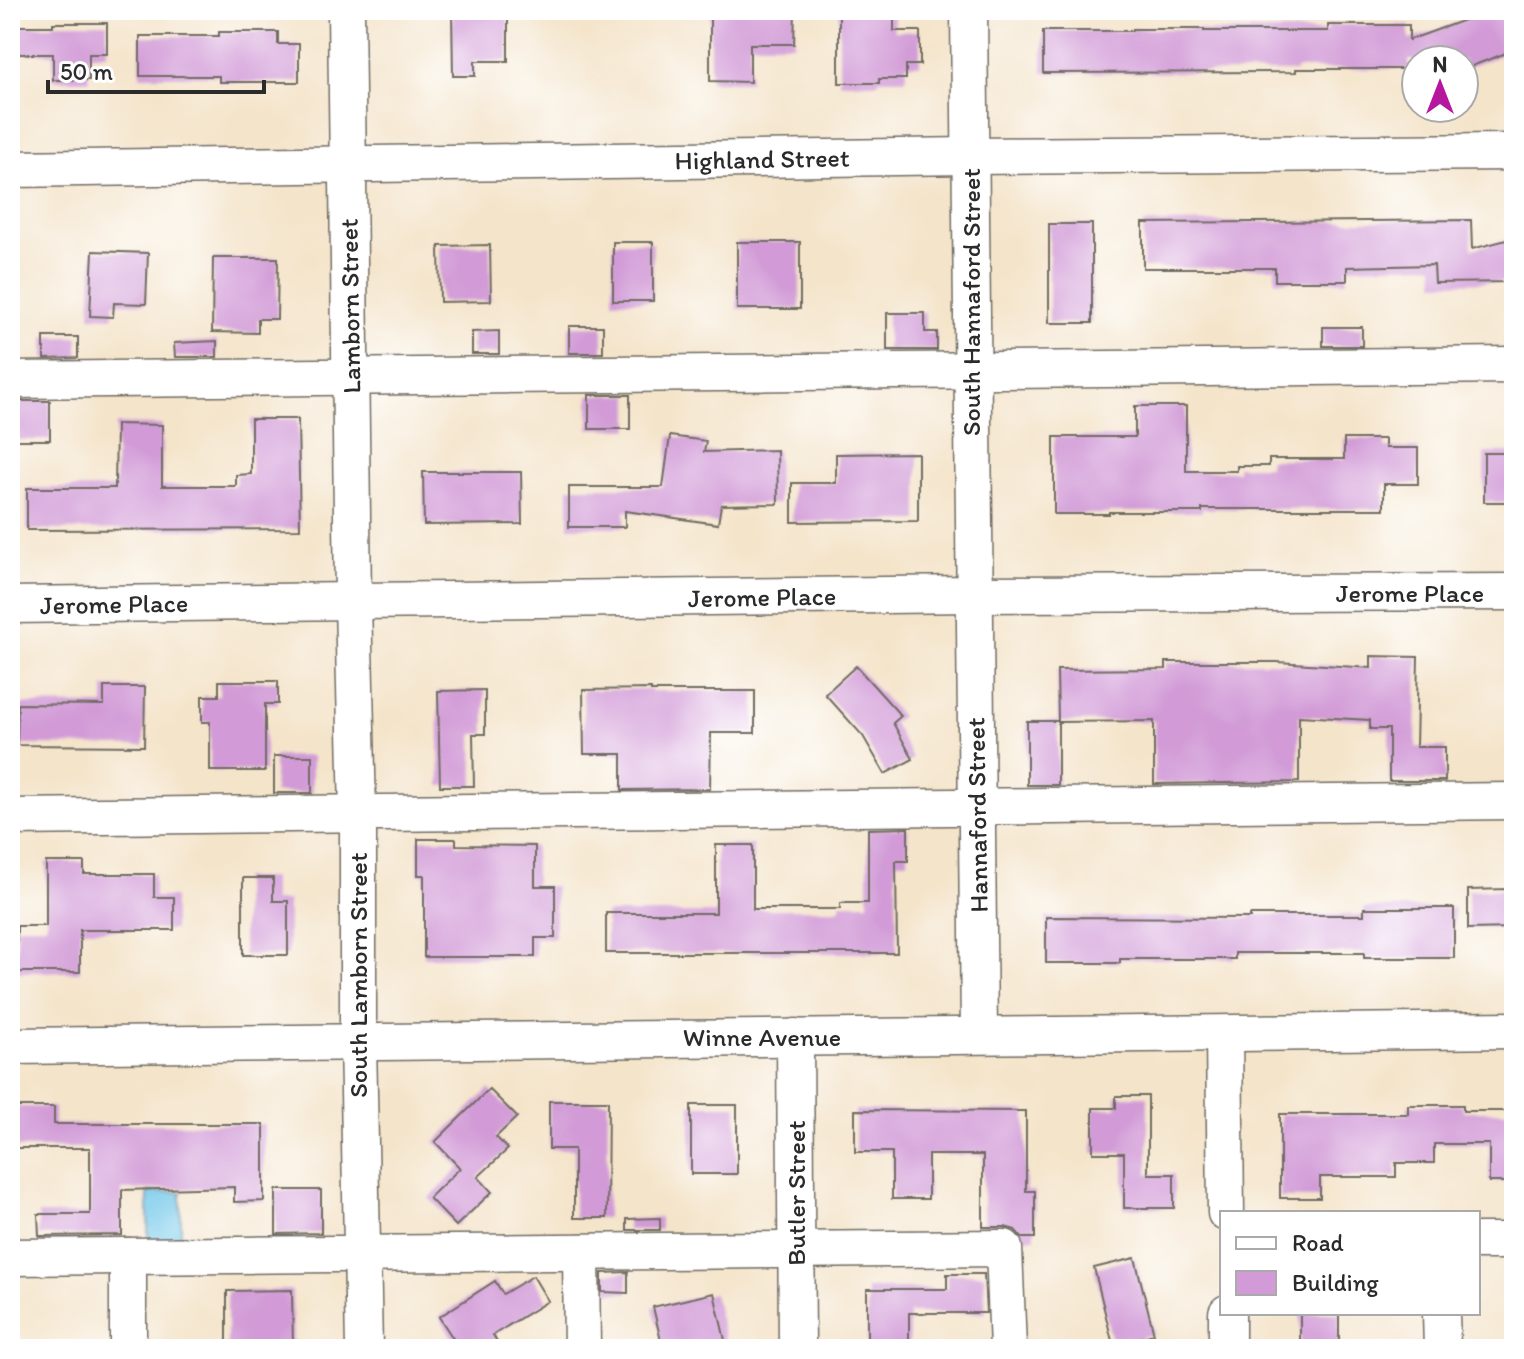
<svg xmlns="http://www.w3.org/2000/svg" width="1524" height="1359" font-family="Itim,sans-serif">
<rect width="100%" height="100%" fill="#fff"/>
<filter id="ink" filterUnits="userSpaceOnUse"><feTurbulence type="fractalNoise" baseFrequency=".0125" numOctaves="2"/><feDisplacementMap in="SourceGraphic" scale="16" xChannelSelector="R" yChannelSelector="G"/><feConvolveMatrix kernelMatrix="1 2 1 2 8 2 1 2 1" color-interpolation-filters="sRGB"/></filter>
<filter id="wash" filterUnits="userSpaceOnUse"><feTurbulence type="fractalNoise" baseFrequency=".006" numOctaves="4" result="noise"/><feDisplacementMap in="SourceGraphic" scale="32" xChannelSelector="R" yChannelSelector="G"/><feGaussianBlur stdDeviation="1.8" result="paint"/><feColorMatrix in="noise" values="0 0 0 0 0 0 0 0 0 0 0 0 0 0 0 0 0 1.4 0 .05"/><feComposite in="paint" operator="in"/></filter>
<g filter="url(#wash)">
<rect width="100%" height="100%" fill="#f4e4ca"/>
<rect fill="#6ac4e8" stroke="#4a788a" stroke-width="2" x="148" y="1192" width="33" height="51"/>
<g id="blocks">
<g fill="#d29bd7">
<polygon points="452,10 508,10 508,61 475,61 475,76 453,76"/>
<polygon points="710,10 795,10 794,44 750,44 750,82 710,81"/>
<polygon points="839,10 894,10 894,31 920,31 920,65 906,65 906,79 879,79 879,83 839,83"/>
<polygon points="1492,10 1514,10 1514,50 1464,69 1464,60 1409,60 1409,69 1296,69 1296,72 1043,73 1043,31 1132,31 1132,29 1204,29 1204,31 1328,31 1328,25 1409,25 1409,40"/>
<polygon points="53,23 107,23 107,54 89,54 89,80 53,80 53,54 10,54 10,26 53,26"/>
<polygon points="219,32 278,32 278,44 299,44 299,82 219,82 219,76 140,76 140,36 219,36"/>
<polygon points="1471,220 1472,249 1514,238 1514,282 1435,283 1434,265 1347,267 1347,281 1275,281 1275,268 1143,268 1143,223"/>
<rect x="1049" y="224" width="43" height="99"/>
<rect x="613" y="242" width="40" height="59"/>
<rect x="737" y="242" width="63" height="67"/>
<polygon points="490,245 491,301 440,302 439,246"/>
<polygon points="93,251 148,253 146,304 114,303 113,317 90,316"/>
<polygon points="213,258 278,258 277,319 258,319 258,333 212,332"/>
<polygon points="887,313 925,313 925,332 937,332 937,350 887,350"/>
<rect x="569" y="326" width="34" height="27"/>
<rect x="1323" y="327" width="39" height="19"/>
<polygon points="499,331 499,354 472,354 472,332"/>
<polygon points="44,337 78,337 78,358 44,359"/>
<polygon points="217,341 217,357 175,357 174,343"/>
<rect x="589" y="395" width="41" height="34"/>
<rect x="13" y="401" width="37" height="39"/>
<polygon points="1135,406 1186,406 1186,471 1237,471 1237,466 1269,466 1269,459 1344,459 1344,439 1385,439 1385,448 1418,448 1418,484 1384,484 1384,509 1202,509 1202,512 1109,512 1109,514 1054,514 1054,437 1135,437"/>
<polygon points="251,419 298,419 300,529 27,530 27,488 115,488 116,424 162,425 162,486 236,486 236,475 251,474"/>
<polygon points="670,436 706,441 704,452 777,450 778,504 721,505 718,524 625,511 625,527 569,527 569,487 663,487"/>
<polygon points="918,453 918,521 792,522 792,483 836,483 836,454"/>
<rect x="1484" y="453" width="30" height="49"/>
<polygon points="423,472 521,472 522,524 424,525"/>
<polygon points="1371,656 1418,657 1416,747 1445,747 1445,781 1389,781 1389,729 1370,729 1370,720 1299,716 1299,782 1154,784 1154,721 1058,722 1057,670 1166,669 1166,662 1277,662 1371,668"/>
<polygon points="856,666 901,716 893,723 913,759 885,774 863,736 825,694"/>
<polygon points="219,681 278,681 278,704 265,704 265,771 210,771 210,722 202,722 202,696 219,696"/>
<polygon points="104,687 145,687 144,746 17,745 18,704 104,705"/>
<polygon points="651,689 651,691 755,691 755,733 711,733 710,789 622,790 622,754 584,754 583,690"/>
<polygon points="485,690 485,734 473,734 474,786 440,786 438,691"/>
<rect x="1027" y="721" width="31" height="64"/>
<rect x="274" y="756" width="38" height="37"/>
<polygon points="908,828 908,861 896,861 897,953 606,953 606,913 716,913 716,845 753,845 753,909 840,909 840,903 868,903 868,829"/>
<polygon points="418,839 456,839 456,845 535,846 535,886 555,886 555,938 535,938 535,957 424,957 424,875 418,875"/>
<polygon points="46,862 84,862 84,874 154,874 154,897 174,897 174,930 80,930 80,972 17,972 17,926 46,926"/>
<polygon points="243,878 273,878 273,901 288,901 288,955 243,955"/>
<polygon points="1508,889 1509,902 1514,902 1514,928 1468,929 1468,890"/>
<polygon points="1364,908 1454,908 1454,958 1364,958 1364,953 1235,953 1235,959 1120,959 1120,963 1046,963 1046,917 1250,918 1250,915 1364,915"/>
<polygon points="489,1089 517,1117 496,1137 508,1149 478,1177 492,1192 456,1226 429,1198 460,1168 435,1142"/>
<polygon points="1116,1096 1148,1096 1148,1174 1174,1174 1174,1208 1124,1208 1124,1153 1093,1153 1093,1108 1116,1108"/>
<polygon points="549,1101 608,1101 607,1218 574,1218 574,1149 549,1149"/>
<rect x="691" y="1105" width="46" height="69"/>
<polygon points="1408,1105 1463,1105 1463,1111 1514,1111 1514,1182 1489,1182 1489,1144 1434,1144 1434,1163 1396,1163 1396,1177 1320,1177 1320,1198 1280,1198 1280,1114 1408,1114"/>
<polygon points="10,1107 54,1107 54,1124 264,1124 264,1201 234,1202 234,1187 122,1190 122,1235 39,1236 38,1214 90,1214 90,1148 10,1148"/>
<polygon points="855,1110 1026,1111 1026,1191 1035,1191 1035,1238 1022,1238 1015,1230 1005,1227 983,1227 983,1155 928,1155 928,1199 892,1199 892,1152 855,1152"/>
<polygon points="276,1190 321,1190 321,1233 276,1234"/>
<polygon points="660,1218 660,1230 627,1230 627,1219"/>
<polygon points="1135,1258 1154,1334 1113,1345 1094,1268"/>
<polygon points="628,1272 628,1293 602,1292 602,1273"/>
<polygon points="947,1274 984,1274 986,1313 909,1313 909,1349 867,1349 867,1289 947,1289"/>
<polygon points="533,1276 548,1301 493,1335 501,1349 460,1349 439,1317 495,1281 503,1294"/>
<polygon points="292,1290 293,1348 227,1349 227,1291"/>
<polygon points="714,1293 727,1349 663,1349 653,1307"/>
<rect x="1300" y="1313" width="39" height="36"/>
</g>
</g>
</g>
<g filter="url(#ink)">
<use href="#blocks" fill-opacity="0" stroke="#716c63" stroke-width="2"/>
<g fill="none" stroke-linecap="round" stroke-linejoin="round">
<defs>
<g id="minor">
<polyline points="346,10 353,601 358,814 358,1040 364,1349"/>
<polyline points="969,10 979,1035"/>
<polyline points="10,169 970,156 1514,152"/>
<polyline points="10,380 1514,365"/>
<polyline points="10,605 974,594 1514,592"/>
<polyline points="10,817 1514,801"/>
<polyline points="1224,1034 1226,1213"/>
<polyline points="795,1037 797,1349"/>
<path d="M10 1046C511 1038 1013 1038 1514 1030"/>
<polyline points="1478,1241 1514,1241"/>
<polyline points="581,1252 582,1349"/>
<polyline points="128,1256 128,1349"/>
<polyline points="10,1257 1004,1248 1008,1349"/>
<polyline points="1227,1313 1227,1349"/>
<polyline points="1441,1313 1442,1349"/>
</g>
</defs>
<use href="#minor" stroke="#716c63" stroke-width="39"/>
<use href="#minor" stroke="#fff" stroke-width="36"/>
</g>
</g>
<g text-anchor="middle" dominant-baseline="central" stroke-width="6" stroke-linejoin="round" paint-order="stroke">
<g font-size="26" fill="#2b2b2b" stroke="#fff">
<text transform="translate(762 159) rotate(-1)">Highland Street</text>
<text transform="translate(971 302) rotate(-90)">South Hannaford Street</text>
<text transform="translate(350 306) rotate(-91)">Lamborn Street</text>
<text x="1410" y="593">Jerome Place</text>
<text transform="translate(762 597) rotate(-1)">Jerome Place</text>
<text transform="translate(114 604) rotate(-1)">Jerome Place</text>
<text transform="translate(977 815) rotate(-91)">Hannaford Street</text>
<text transform="translate(358 975) rotate(-90)">South Lamborn Street</text>
<text x="762" y="1037">Winne Avenue</text>
<text transform="translate(796 1193) rotate(-90)">Butler Street</text>
</g>
</g>
<rect width="1524" height="1359" fill="none" stroke="#fff" stroke-width="40"/>
<rect x="1220" y="1211" width="260" height="104" fill="#ffffff" stroke="#aaaaaa" stroke-width="2"/>
<rect x="1236" y="1237" width="40" height="12" fill="#ffffff" stroke="#aaaaaa" stroke-width="2"/>
<text x="1292" y="1251" font-size="24" fill="#2b2b2b">Road</text>
<rect x="1236" y="1271" width="40" height="24" fill="#d29bd7" stroke="#aaaaaa" stroke-width="2"/>
<text x="1292" y="1291" font-size="24" fill="#2b2b2b">Building</text>
<g transform="translate(1440 84)"><circle r="38" fill="#ffffff" stroke="#aaaaaa" stroke-width="2"/>
<path d="M0-6L14 30L0 20L-14 30Z" fill="#b5179e"/>
<text y="-12" font-size="22" font-weight="bold" text-anchor="middle" fill="#2b2b2b">N</text>
</g>
<path d="M48 80v12h216v-12" fill="none" stroke="#2b2b2b" stroke-width="4"/>
<text x="60" y="80" font-size="24" fill="#2b2b2b" stroke="#ffffff" stroke-width="6" paint-order="stroke">50 m</text>
</svg>
